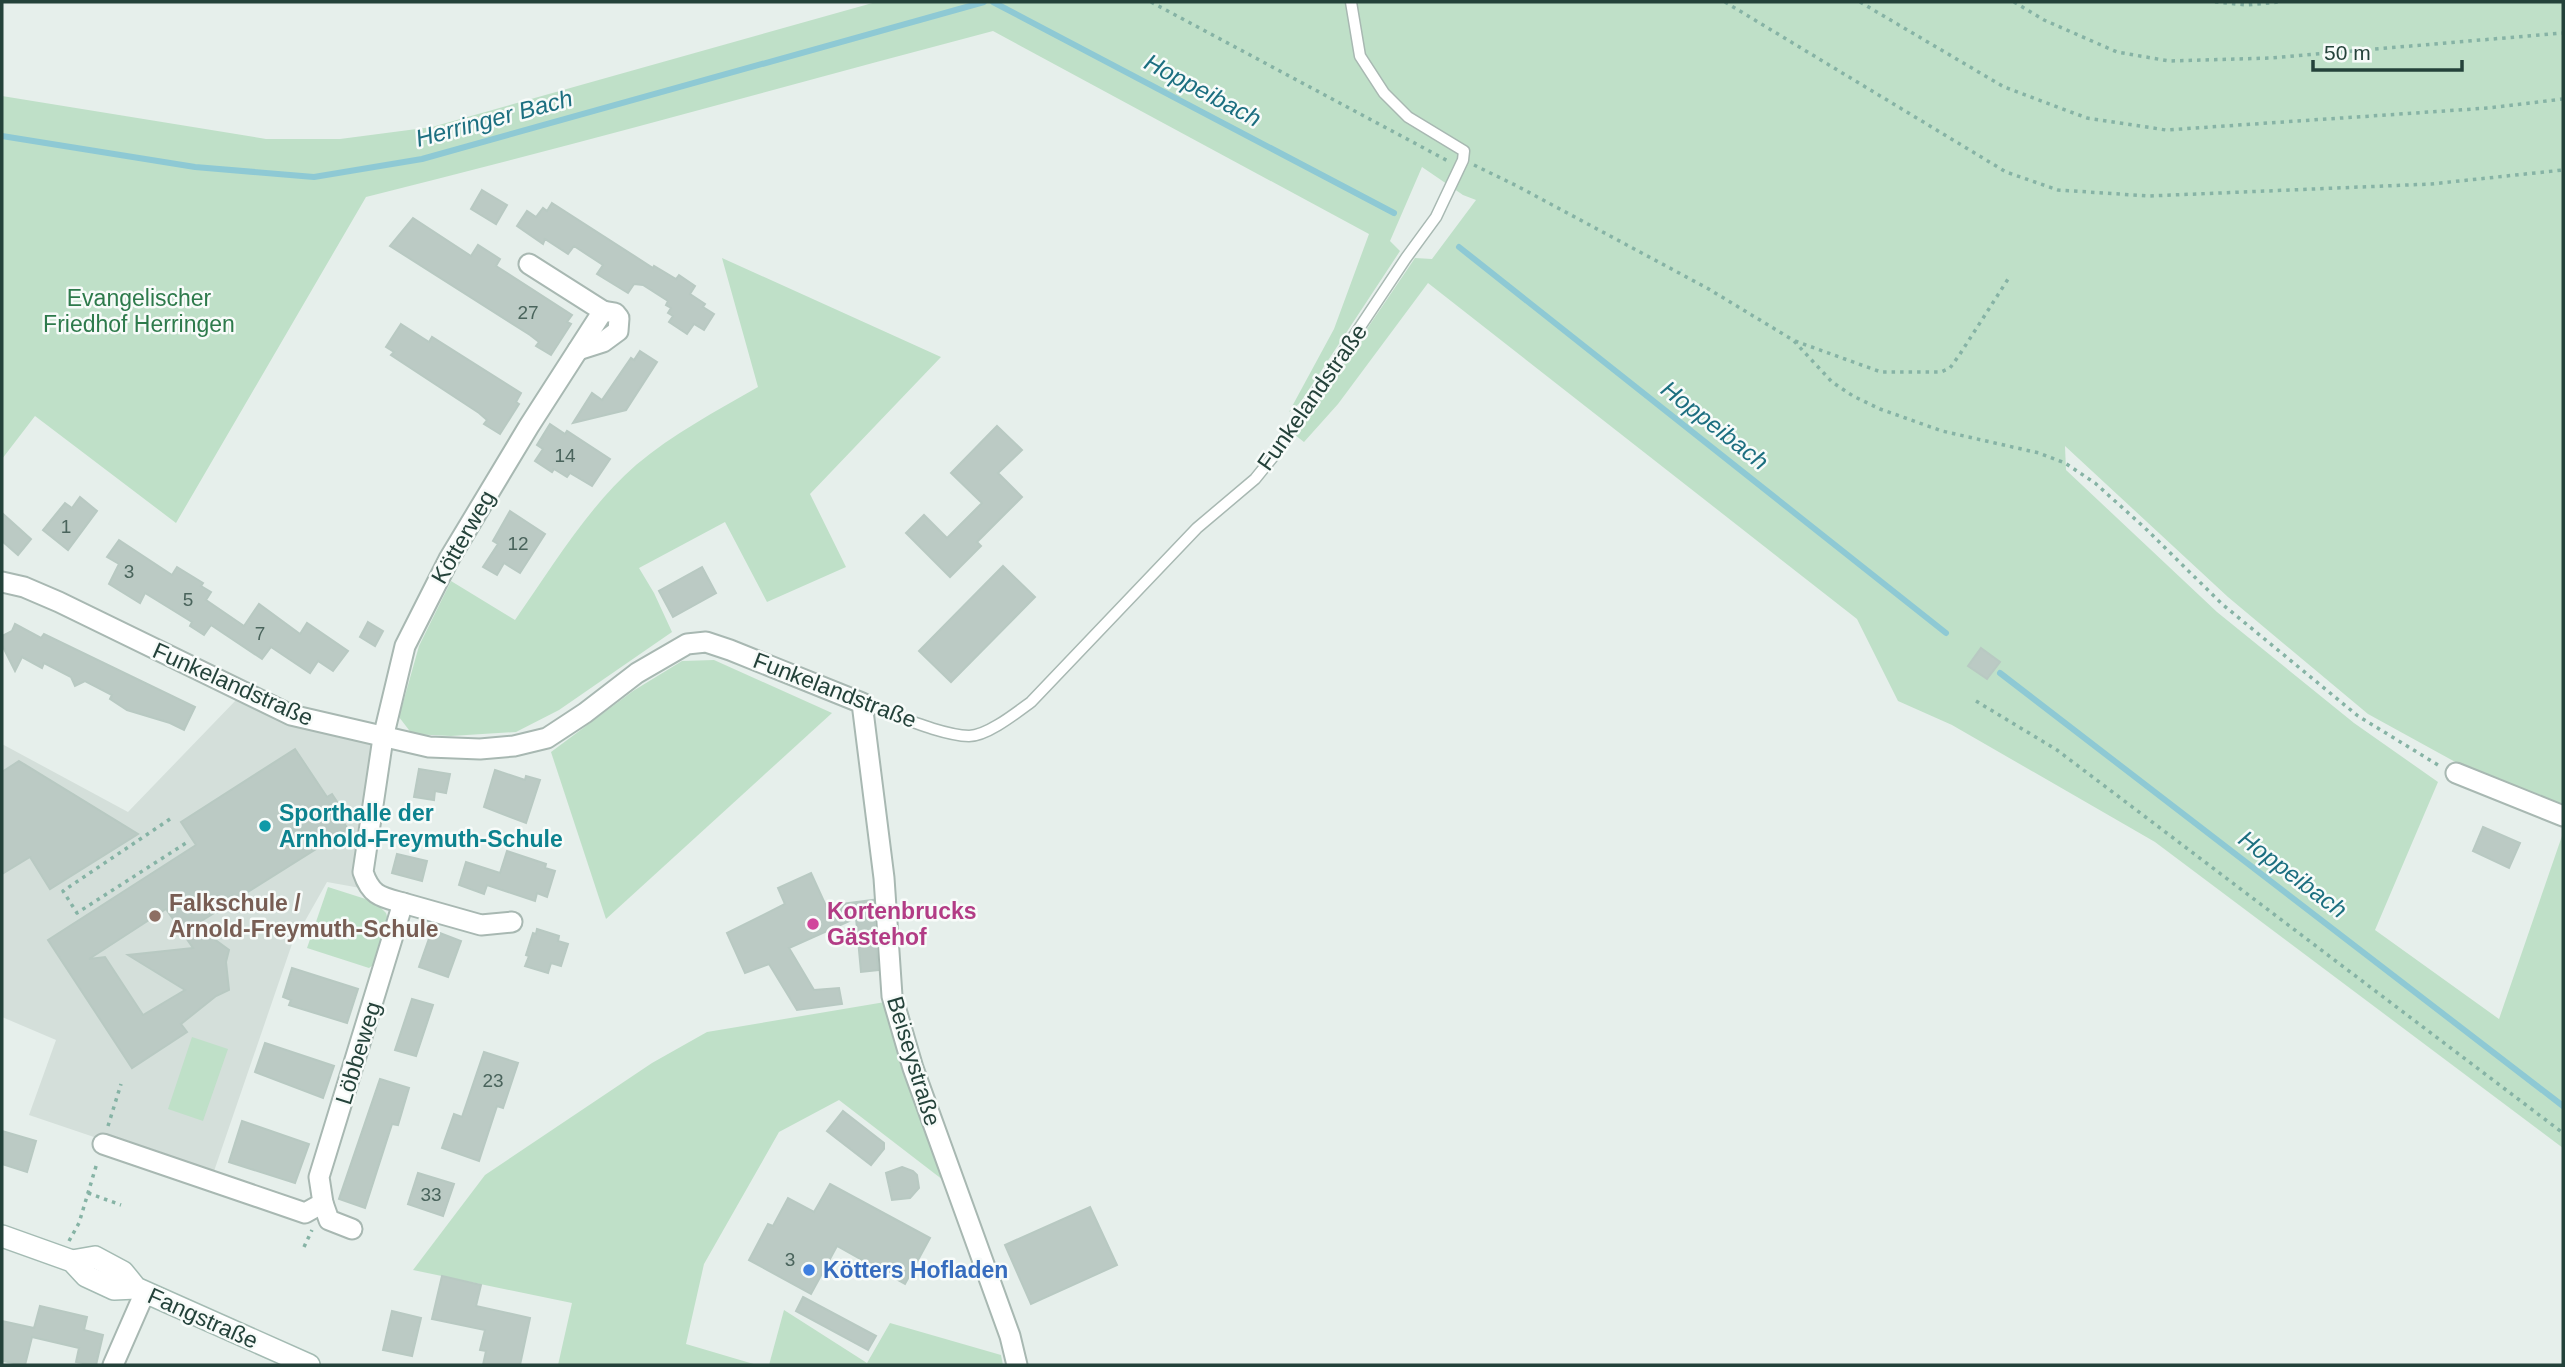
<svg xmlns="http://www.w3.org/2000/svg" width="2565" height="1367" font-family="Arial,sans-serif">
<rect width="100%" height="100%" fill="#e6efeb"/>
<polygon fill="#d4dfda" points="238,698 378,741 366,889 327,882 292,944 212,1177 29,1115 56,1040 2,1017 2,744 128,812"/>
<g fill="#bfe0c8">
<path d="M876 2H2563V808L2479 775 2368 714 2228 597 2065 446 2066 470 2217 612 2354 723 2438 782 2375 930 2499 1019 2563 833V1148L2155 842 1952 725 1898 701 1857 619 1428 283 1338 404 1304 442 1295 435 1415 258 1432 259 1476 200 1463 195 1422 167 1390 241 1400 251 1300 403 1289 412 1334 329 1369 234 993 31C784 86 576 145 366 197L176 523 35 416 2 459V96L266 139H340L432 127Z"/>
<path d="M722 258 941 357 810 494 846 567 767 602 725 522 639 568 654 593 672 632 559 710 516 732 451 736 412 734 399 717 419 646 451 581 515 620C552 567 587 508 636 465 673 434 716 411 758 387Z"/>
<polygon points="714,660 832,713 606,919 551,752 633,691 682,661"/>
<polygon points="328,887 375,902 386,913 389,923 376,963 369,968 307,948"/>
<polygon points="891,1001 917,1109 943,1180 839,1100 779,1132 704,1264 686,1344 757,1365 558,1365 572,1303 413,1270 485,1175 652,1063 707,1032"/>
<polygon points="192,1037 228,1049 203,1121 168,1109"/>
<polygon points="784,1310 867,1363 890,1323 1001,1355 1003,1365 769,1365"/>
</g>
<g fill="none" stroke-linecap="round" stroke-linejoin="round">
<g stroke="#8ec9d4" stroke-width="6">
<polyline points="993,2 1394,213"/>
<polyline points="2,136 195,167 314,177 422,159 984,2"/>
<polyline points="1459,247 1946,633"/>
<polyline points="2000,673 2563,1106"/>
</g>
</g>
<g fill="#bbcac4" stroke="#b8c9c2" stroke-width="2" fill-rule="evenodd">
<polygon points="482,190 507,205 496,224 471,209"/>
<polygon points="552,203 653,268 654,266 676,279 679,275 695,286 690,294 705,304 703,307 714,314 704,330 694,324 687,334 669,322 673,316 668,313 671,308 666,305 668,301 643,285 634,284 628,293 597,274 603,265 574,246 568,254 545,239 543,244 517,226 527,211 536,217 543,208 547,211"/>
<polygon points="413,218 471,256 478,245 500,259 496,266 572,315 567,322 571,324 551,355 536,346 539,342 530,335 390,246"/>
<polygon points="401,324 429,342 432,337 521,393 516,402 519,404 500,434 484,424 487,420 479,413 391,355 394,352 386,347"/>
<polygon points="640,351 657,362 626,410 573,423 592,393 602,400 631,358 634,360"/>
<polygon points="550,424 565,434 567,431 610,459 592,486 570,473 567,477 554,469 552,472 535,461 543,449 537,445"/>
<polygon points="997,426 1022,450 998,473 1022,497 977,542 981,546 950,577 906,533 924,515 947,538 982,503 951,473"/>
<polygon points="80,497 97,511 68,550 43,530 65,503 72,508"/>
<polygon points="510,511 545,534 520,573 504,563 497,575 483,567 498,544 493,541"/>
<polygon points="2,513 31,539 18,555 2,541"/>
<polygon points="119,540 172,575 177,567 203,583 201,586 211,592 206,600 244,626 259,604 300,634 307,623 348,651 333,671 318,661 310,673 271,647 262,659 211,625 204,635 190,626 192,622 145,593 140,603 109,584 119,564 107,557"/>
<polygon points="1003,566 1035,597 951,682 919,651"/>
<polygon points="702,567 716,593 673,617 659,591"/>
<polygon points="368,622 383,631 375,646 360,637"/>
<polygon points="15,624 41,638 44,634 195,707 184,730 170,723 127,710 110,699 112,695 85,681 75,686 71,677 44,663 42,668 22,657 15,671 2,645 2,636 12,631"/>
<polygon points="1981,648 2000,662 1987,679 1968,666"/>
<path d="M295 749 327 797 332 794 349 820 344 823 348 829 195 925 229 950 226 962 229 990 216 996 181 1024 187 1032 132 1068 48 940 196 845 181 822ZM166 909 193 948 128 955 185 990 143 1015 105 957 89 959Z"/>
<polygon points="19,761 138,834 50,889 30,857 2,874 2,772"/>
<polygon points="419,769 450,774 446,793 435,791 434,800 414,797"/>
<polygon points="495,770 525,780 526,776 540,780 526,823 484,807"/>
<polygon points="2483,827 2520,843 2509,868 2473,851"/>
<polygon points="507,851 546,864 545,868 555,871 547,897 537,893 535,901 487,885 484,894 459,885 466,862 500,873"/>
<polygon points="397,854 427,861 422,881 392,873"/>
<polygon points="811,873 826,906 873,900 878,970 861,972 856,918 789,948 814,990 839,988 842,1004 797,1010 769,964 745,973 727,933 785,904 778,888"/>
<polygon points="537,929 559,936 558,941 568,944 561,966 551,963 548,973 525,966 529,956 526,955 533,933 536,934"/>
<polygon points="432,930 461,941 448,977 419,967"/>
<polygon points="292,968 358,989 347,1023 289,1005 291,1000 283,997"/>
<polygon points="412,999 433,1005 416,1056 395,1050"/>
<polygon points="265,1043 334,1066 323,1098 255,1072"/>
<polygon points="484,1052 518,1063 503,1108 497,1106 479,1161 442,1148 454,1114 462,1117"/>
<polygon points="380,1079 409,1088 398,1125 392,1124 365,1208 339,1199"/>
<polygon points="843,1111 884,1143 884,1149 871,1165 827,1131"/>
<polygon points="242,1121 309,1144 295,1183 229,1162"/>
<polygon points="2,1131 36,1141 27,1172 2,1164"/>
<polygon points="902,1167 913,1171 917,1175 919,1188 910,1198 892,1200 886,1173"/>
<polygon points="418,1173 454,1184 443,1216 408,1204"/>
<polygon points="830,1184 930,1238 905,1284 837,1246 811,1294 749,1260 768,1224 773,1226 788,1198 814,1212"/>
<polygon points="1090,1207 1117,1265 1031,1304 1005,1245"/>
<polygon points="442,1276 481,1285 476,1306 530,1318 520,1365 483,1365 486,1351 480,1350 485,1330 432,1319"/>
<polygon points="803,1297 876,1336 868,1350 796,1311"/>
<polygon points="40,1306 87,1317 84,1330 103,1335 96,1365 76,1362 79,1348 32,1337 25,1365 2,1361 2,1321 34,1328"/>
<polygon points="392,1311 421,1318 412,1356 383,1350"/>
</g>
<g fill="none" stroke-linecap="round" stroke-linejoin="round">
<defs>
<path id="lane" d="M863 704C892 713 939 735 969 736 987 736 1016 713 1031 702L1197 528 1255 479 1276 453 1406 258 1436 217 1463 160 1464 151 1408 117 1384 93 1360 56 1351 2"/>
<g id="street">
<polyline points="578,350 603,342 618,331 619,318 615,313 603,311"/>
<polyline points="2,582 24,587 59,602 291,715 429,747 480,749 514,746 547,738 585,713 637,673 687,644 706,642 730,650 862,703 884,878 892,996 913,1068 1010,1336 1017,1365"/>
<polyline points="2456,773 2563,816"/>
<polyline points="403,903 481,925 512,922"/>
<path d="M103 1144 305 1213 323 1203 319 1177 403 903C381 897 371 896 363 872L383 738 405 646 449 559 529 426 603 311 529 264"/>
<polyline points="323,1203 329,1220 352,1229"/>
<polyline points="113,1365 145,1292"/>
</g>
<g id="secondary">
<polyline points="2,1236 72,1261 86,1276 114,1289 136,1288"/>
<polyline points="72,1261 95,1257 123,1272 136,1288 309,1365"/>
</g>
</defs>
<use href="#lane" stroke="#a8b8b2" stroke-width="13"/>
<use href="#street" stroke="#a8b8b2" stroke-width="23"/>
<use href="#secondary" stroke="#a4bbb3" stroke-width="24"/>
<g stroke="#86b3a5" stroke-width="3.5" stroke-dasharray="3.5 5" stroke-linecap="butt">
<polyline points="1151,2 1448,161"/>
<polyline points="1725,2 2006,172 2058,190 2149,196 2431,184 2563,170"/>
<polyline points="1860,2 2004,87 2087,118 2166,130 2488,108 2563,99"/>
<polyline points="2014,2 2044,20 2117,52 2169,61 2270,58 2563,33"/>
<polyline points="2215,2 2247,5 2279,2"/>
<polyline points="1474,165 1517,186 1707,288 1793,340 1832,382 1853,396 1880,409 1942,431 2039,453 2065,463 2095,483 2145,528 2222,604 2358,716 2438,765"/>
<polyline points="1795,341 1881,372 1941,372 1950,368 1960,354 2010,276"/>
<polyline points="1976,701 2057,750 2563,1133"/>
<polyline points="170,819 63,891 77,913 186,843"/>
<polyline points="108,1126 121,1084"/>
<polyline points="88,1193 121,1205"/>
<polyline points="69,1241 79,1223 97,1163"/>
<polyline points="304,1247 312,1230"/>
</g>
<use href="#lane" stroke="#fff" stroke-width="10"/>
<use href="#street" stroke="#fff" stroke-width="19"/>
<use href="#secondary" stroke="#fff" stroke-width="21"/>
</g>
<circle fill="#0f9aa8" stroke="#f7fbf9" stroke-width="2.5" cx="265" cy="826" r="7"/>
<circle fill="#8d6e63" stroke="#f7fbf9" stroke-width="2.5" cx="155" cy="916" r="7"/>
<circle fill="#d1479c" stroke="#f7fbf9" stroke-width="2.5" cx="813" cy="924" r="7"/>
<circle fill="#3f7fe0" stroke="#f7fbf9" stroke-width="2.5" cx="809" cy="1270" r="7"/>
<g text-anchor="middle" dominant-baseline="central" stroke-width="5" stroke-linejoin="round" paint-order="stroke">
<g font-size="19" fill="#4a645c">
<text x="528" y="312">27</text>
<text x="565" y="455">14</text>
<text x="66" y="526">1</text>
<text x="518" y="543">12</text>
<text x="129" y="571">3</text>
<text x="188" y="599">5</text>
<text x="260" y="633">7</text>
<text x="493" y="1080">23</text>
<text x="431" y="1194">33</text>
<text x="790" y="1259">3</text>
</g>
<g font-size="23" fill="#2d7a4b" stroke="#f7fbf9">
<text x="139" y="298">Evangelischer<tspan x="139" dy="26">Friedhof Herringen</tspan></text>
</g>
<g font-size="23" fill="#24423a" stroke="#f7fbf9">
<text transform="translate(1312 397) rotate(-55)">Funkelandstraße</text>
<text transform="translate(463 537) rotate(-60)">Kötterweg</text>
<text transform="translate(233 684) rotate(24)">Funkelandstraße</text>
<text transform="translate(835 690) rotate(21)">Funkelandstraße</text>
<text transform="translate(358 1053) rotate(-73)">Löbbeweg</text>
<text transform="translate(914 1061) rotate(73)">Beiseystraße</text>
<text transform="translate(203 1318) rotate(24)">Fangstraße</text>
</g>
<g font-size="23" font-weight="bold" fill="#0d838f" stroke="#f7fbf9" text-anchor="start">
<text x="279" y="813">Sporthalle der<tspan x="279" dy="26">Arnhold-Freymuth-Schule</tspan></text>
</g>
<g font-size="23" font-weight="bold" fill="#785e54" stroke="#f7fbf9" text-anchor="start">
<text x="169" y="903">Falkschule /<tspan x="169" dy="26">Arnold-Freymuth-Schule</tspan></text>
</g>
<g font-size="23" font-weight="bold" fill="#b23c85" stroke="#f7fbf9" text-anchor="start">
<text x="827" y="911">Kortenbrucks<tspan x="827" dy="26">Gästehof</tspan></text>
</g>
<g font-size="23" font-weight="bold" fill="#366cbe" stroke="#f7fbf9" text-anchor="start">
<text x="823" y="1270">Kötters Hofladen</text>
</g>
<g font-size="24" font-style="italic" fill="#1c6f80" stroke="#f7fbf9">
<text transform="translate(1203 90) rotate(28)">Hoppeibach</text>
<text transform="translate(494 118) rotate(-15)">Herringer Bach</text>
<text transform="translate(1715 425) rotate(38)">Hoppeibach</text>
<text transform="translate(2293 874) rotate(37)">Hoppeibach</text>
</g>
</g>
<rect width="2565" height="1367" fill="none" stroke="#24423a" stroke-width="7"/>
<path d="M2313 60v10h149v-10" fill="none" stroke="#24423a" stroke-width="3.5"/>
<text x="2324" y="60" font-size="21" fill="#24423a" stroke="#f7fbf9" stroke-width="5" paint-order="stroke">50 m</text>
</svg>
